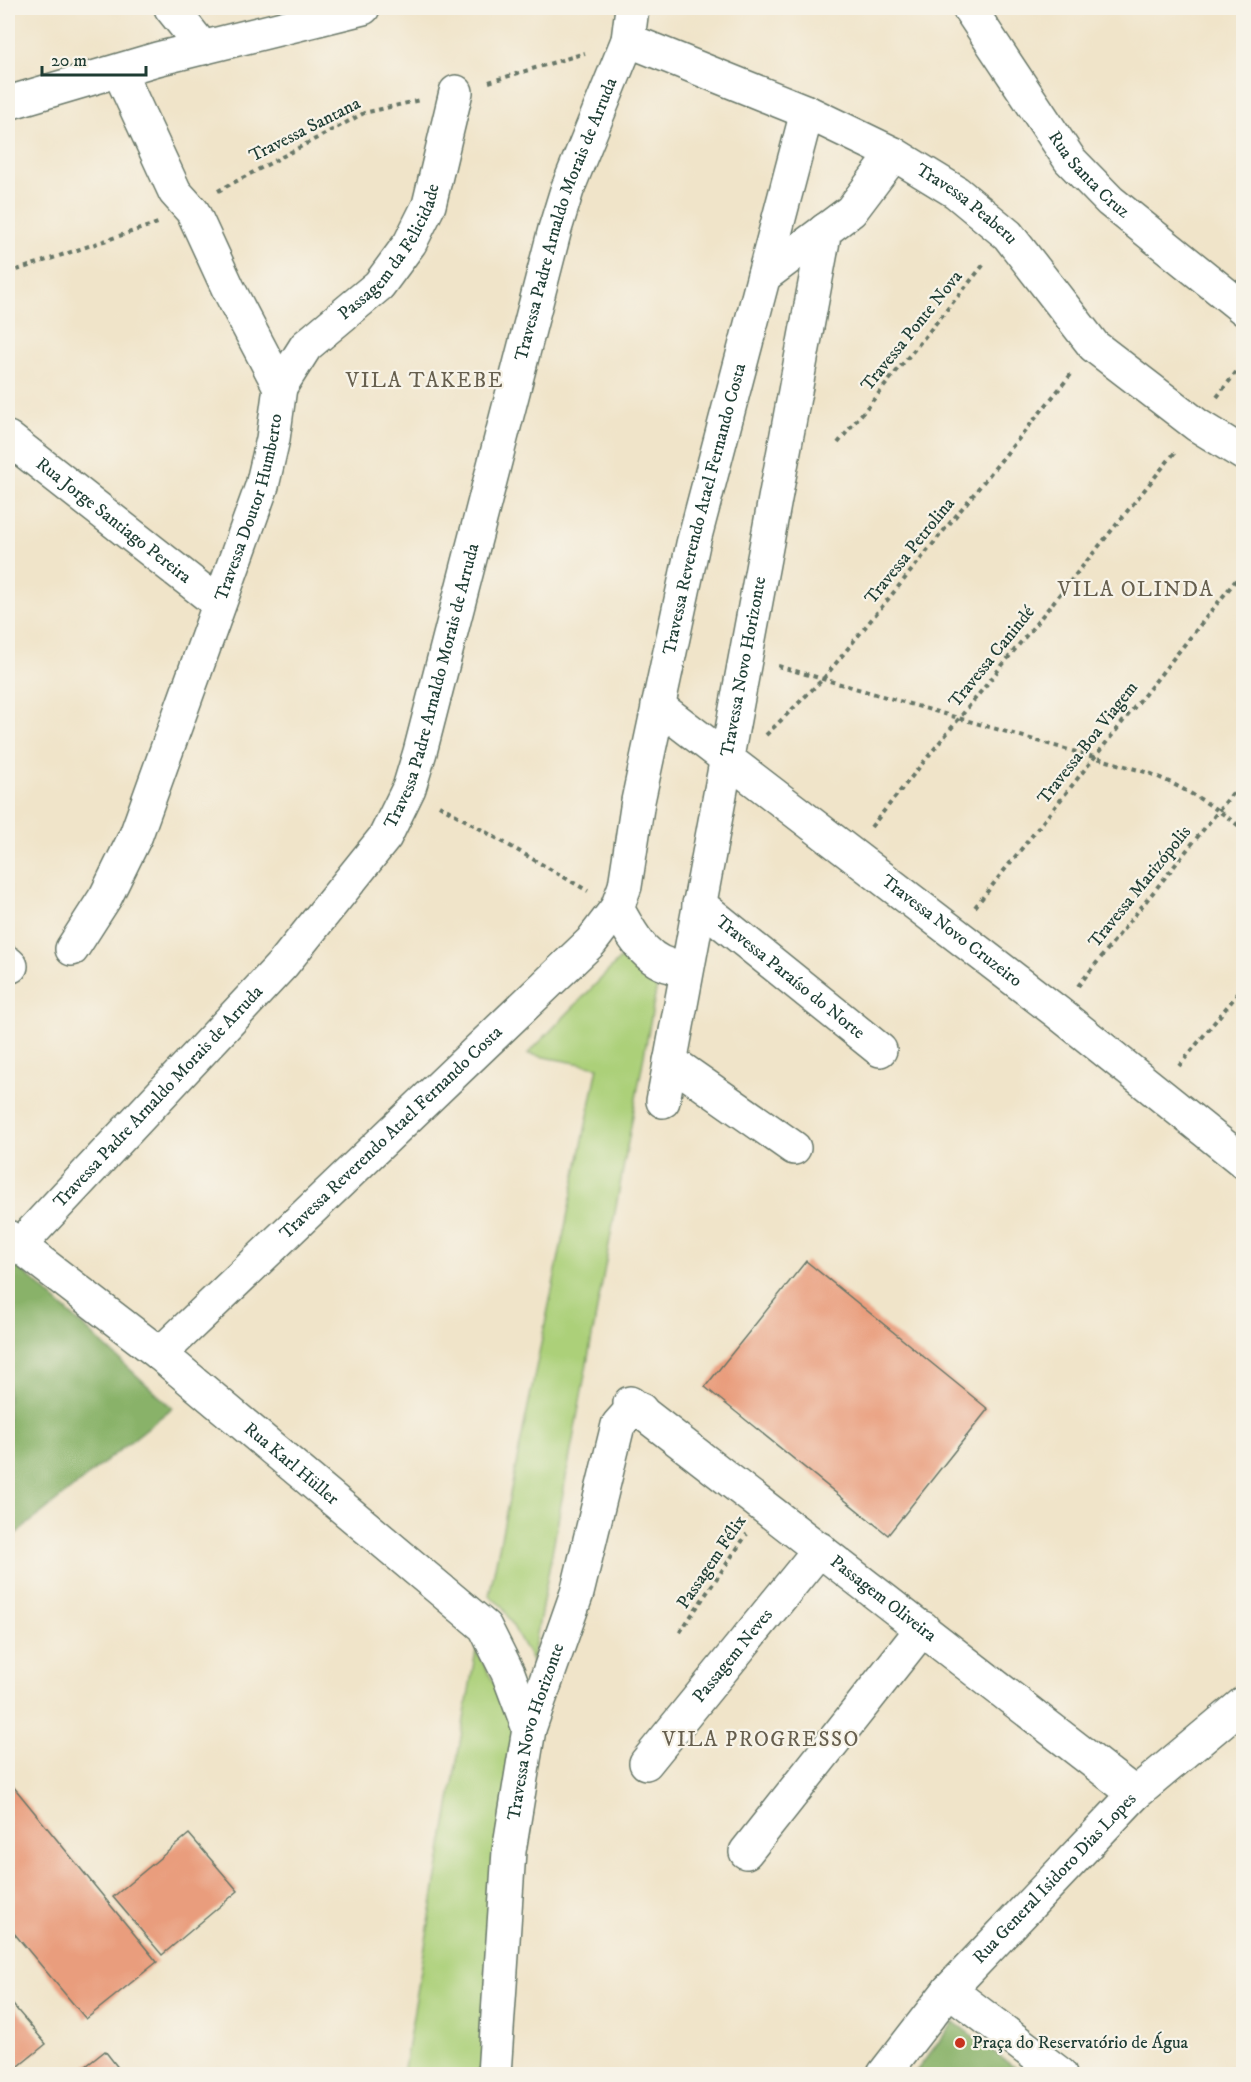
<svg xmlns="http://www.w3.org/2000/svg" width="1251" height="2082" font-family="'IM FELL DW Pica',serif">
<rect width="100%" height="100%" fill="#f7f3e8"/>
<filter id="ink" filterUnits="userSpaceOnUse"><feTurbulence type="fractalNoise" baseFrequency=".0167" numOctaves="2"/><feDisplacementMap in="SourceGraphic" scale="12" xChannelSelector="R" yChannelSelector="G"/><feConvolveMatrix kernelMatrix="1 2 1 2 8 2 1 2 1" color-interpolation-filters="sRGB"/></filter>
<filter id="wash" filterUnits="userSpaceOnUse"><feTurbulence type="fractalNoise" baseFrequency=".008" numOctaves="4" result="noise"/><feDisplacementMap in="SourceGraphic" scale="24" xChannelSelector="R" yChannelSelector="G"/><feGaussianBlur stdDeviation="1.35" result="paint"/><feColorMatrix in="noise" values="0 0 0 0 0 0 0 0 0 0 0 0 0 0 0 0 0 1.4 0 .05"/><feComposite in="paint" operator="in"/></filter>
<g filter="url(#wash)">
<rect width="100%" height="100%" fill="#f0e4c9"/>
<g fill="#acd079" stroke="#668656" stroke-width="1.5">
<polygon points="620,959 660,969 532,1661 502,1606 489,1596 598,1067 528,1054"/>
<polygon points="476,1650 519,1729 484,2074 403,2074"/>
</g>
<g fill="#89b269" stroke="#54784e" stroke-width="1.5">
<polygon points="8,1257 172,1408 8,1540"/>
<polygon points="954,2022 1023,2074 914,2074"/>
</g>
<g id="blocks">
<g fill="#e99d7d">
<polygon points="806,1261 988,1409 888,1535 705,1387"/>
<polygon points="8,1780 157,1962 86,2019 8,1926"/>
<polygon points="189,1834 238,1891 162,1955 113,1897"/>
<polygon points="8,1999 46,2044 9,2074 8,2074"/>
<polygon points="105,2051 123,2074 76,2074"/>
</g>
</g>
</g>
<g filter="url(#ink)">
<use href="#blocks" fill-opacity="0" stroke="#687768" stroke-width="1.5"/>
<g fill="none" stroke-linecap="round" stroke-linejoin="round">
<defs>
<g id="minor">
<polyline points="171,8 203,48"/>
<path id="s1" d="M969 8 1070 160 1110 201 1244 309"/>
<path id="s2" d="M628 40 807 112 894 154 956 192 1008 235 1094 346 1197 425 1244 454"/>
<polyline points="8,103 157,59 363,8"/>
<polyline points="764,276 851,211 894,154"/>
<path id="s3" d="M280 387 306 346 379 285 410 243 429 205 456 92"/>
<path id="s4" d="M8 438 218 603"/>
<path id="s5" d="M658 706 1057 1012 1244 1162"/>
<path id="s6" d="M699 904 880 1050"/>
<path d="M617 908C632 936 650 970 686 967"/>
<path id="s7" d="M72 949 106 896 136 835 262 486 273 439 280 387 228 288 193 212 175 192 119 71"/>
<polyline points="8,963 11,966"/>
<polyline points="670,1061 794,1148"/>
<path id="s8" d="M663 1101 825 230"/>
<path id="s9" d="M8 1237 160 1354 485 1627 508 1673 529 1729"/>
<path id="s10" d="M19 1246 283 964 385 837 409 788 420 752 555 229 567 190 628 40 632 8"/>
<path id="s11" d="M160 1354 591 942 617 908 625 886 638 801 693 544 807 112"/>
<path id="s12" d="M630 1403 1135 1794"/>
<path id="s13" d="M646 1763 820 1549"/>
<polyline points="746,1852 923,1628"/>
<polyline points="949,1990 1060,2074"/>
<path id="s14" d="M494 2074 509 1851 529 1729 577 1593 618 1425 626 1416 641 1410"/>
<path id="s15" d="M884 2074 949 1990 1135 1794 1244 1703"/>
</g>
</defs>
<use href="#minor" stroke="#687768" stroke-width="36"/>
<g stroke="#687768" stroke-width="4" stroke-dasharray="4.5 4.5" stroke-linecap="butt">
<polyline points="489,82 585,53"/>
<polyline points="218,191 364,113 420,100"/>
<polyline points="8,273 158,223"/>
<polyline points="1217,397 1244,362"/>
<polyline points="838,443 985,263"/>
<path d="M778 666 1149 773C1185 788 1214 806 1244 830"/>
<polyline points="766,735 823,679 1073,372"/>
<polyline points="439,805 588,891"/>
<polyline points="871,827 1176,451"/>
<polyline points="975,907 1244,570"/>
<polyline points="1078,986 1244,779"/>
<polyline points="1179,1066 1244,986"/>
<polyline points="680,1632 747,1534"/>
</g>
<use href="#minor" stroke="#fff" stroke-width="33"/>
</g>
</g>
<circle fill="#c8321e" stroke="#f7f3e8" stroke-width="2" cx="960" cy="2043" r="6"/>
<g text-anchor="middle" dominant-baseline="central" stroke-width="4.5" stroke-linejoin="round" paint-order="stroke">
<g font-size="18" fill="#1f3d34" stroke="#f7f3e8">
<text transform="translate(305 130) rotate(-27)">Travessa Santana</text>
<text stroke="none"><textPath href="#s1" startOffset="206">Rua Santa Cruz</textPath></text>
<text stroke="none"><textPath href="#s2" startOffset="378">Travessa Peaberu</textPath></text>
<text stroke="none"><textPath href="#s10" startOffset="1194">Travessa Padre Arnaldo Morais de Arruda</textPath></text>
<text stroke="none"><textPath href="#s3" startOffset="177">Passagem da Felicidade</textPath></text>
<text transform="translate(912 331) rotate(-51)">Travessa Ponte Nova</text>
<text stroke="none"><textPath href="#s7" startOffset="478">Travessa Doutor Humberto</textPath></text>
<text stroke="none"><textPath href="#s11" startOffset="1048">Travessa Reverendo Atael Fernando Costa</textPath></text>
<text stroke="none"><textPath href="#s4" startOffset="134">Rua Jorge Santiago Pereira</textPath></text>
<text transform="translate(910 551) rotate(-51)">Travessa Petrolina</text>
<text transform="translate(992 657) rotate(-51)">Travessa Canindé</text>
<text stroke="none"><textPath href="#s8" startOffset="442">Travessa Novo Horizonte</textPath></text>
<text stroke="none"><textPath href="#s10" startOffset="708">Travessa Padre Arnaldo Morais de Arruda</textPath></text>
<text transform="translate(1088 743) rotate(-52)">Travessa Boa Viagem</text>
<text transform="translate(1140 887) rotate(-51)">Travessa Marizópolis</text>
<text stroke="none"><textPath href="#s5" startOffset="370">Travessa Novo Cruzeiro</textPath></text>
<text stroke="none"><textPath href="#s6" startOffset="117">Travessa Paraíso do Norte</textPath></text>
<text stroke="none"><textPath href="#s10" startOffset="204">Travessa Padre Arnaldo Morais de Arruda</textPath></text>
<text stroke="none"><textPath href="#s11" startOffset="320">Travessa Reverendo Atael Fernando Costa</textPath></text>
<text stroke="none"><textPath href="#s9" startOffset="363">Rua Karl Hüller</textPath></text>
<text transform="translate(712 1562) rotate(-56)">Passagem Félix</text>
<text stroke="none"><textPath href="#s12" startOffset="320">Passagem Oliveira</textPath></text>
<text stroke="none"><textPath href="#s13" startOffset="138">Passagem Neves</textPath></text>
<text stroke="none"><textPath href="#s14" startOffset="346">Travessa Novo Horizonte</textPath></text>
<text stroke="none"><textPath href="#s15" startOffset="260">Rua General Isidoro Dias Lopes</textPath></text>
</g>
<g font-size="18" fill="#1f3d34" stroke="#f7f3e8" text-anchor="start">
<text x="972" y="2043">Praça do Reservatório de Água</text>
</g>
<g font-size="21" letter-spacing="1.5" fill="#665f4e" stroke="#f7f3e8">
<text x="425" y="381">VILA TAKEBE</text>
<text x="1136" y="590">VILA OLINDA</text>
<text x="761" y="1740">VILA PROGRESSO</text>
</g>
</g>
<rect width="1251" height="2082" fill="none" stroke="#f7f3e8" stroke-width="30"/>
<path d="M42 66v9h104v-9" fill="none" stroke="#1f3d34" stroke-width="3"/>
<text x="51" y="66" font-size="18" fill="#1f3d34" stroke="#f7f3e8" stroke-width="4.5" paint-order="stroke">20 m</text>
</svg>
